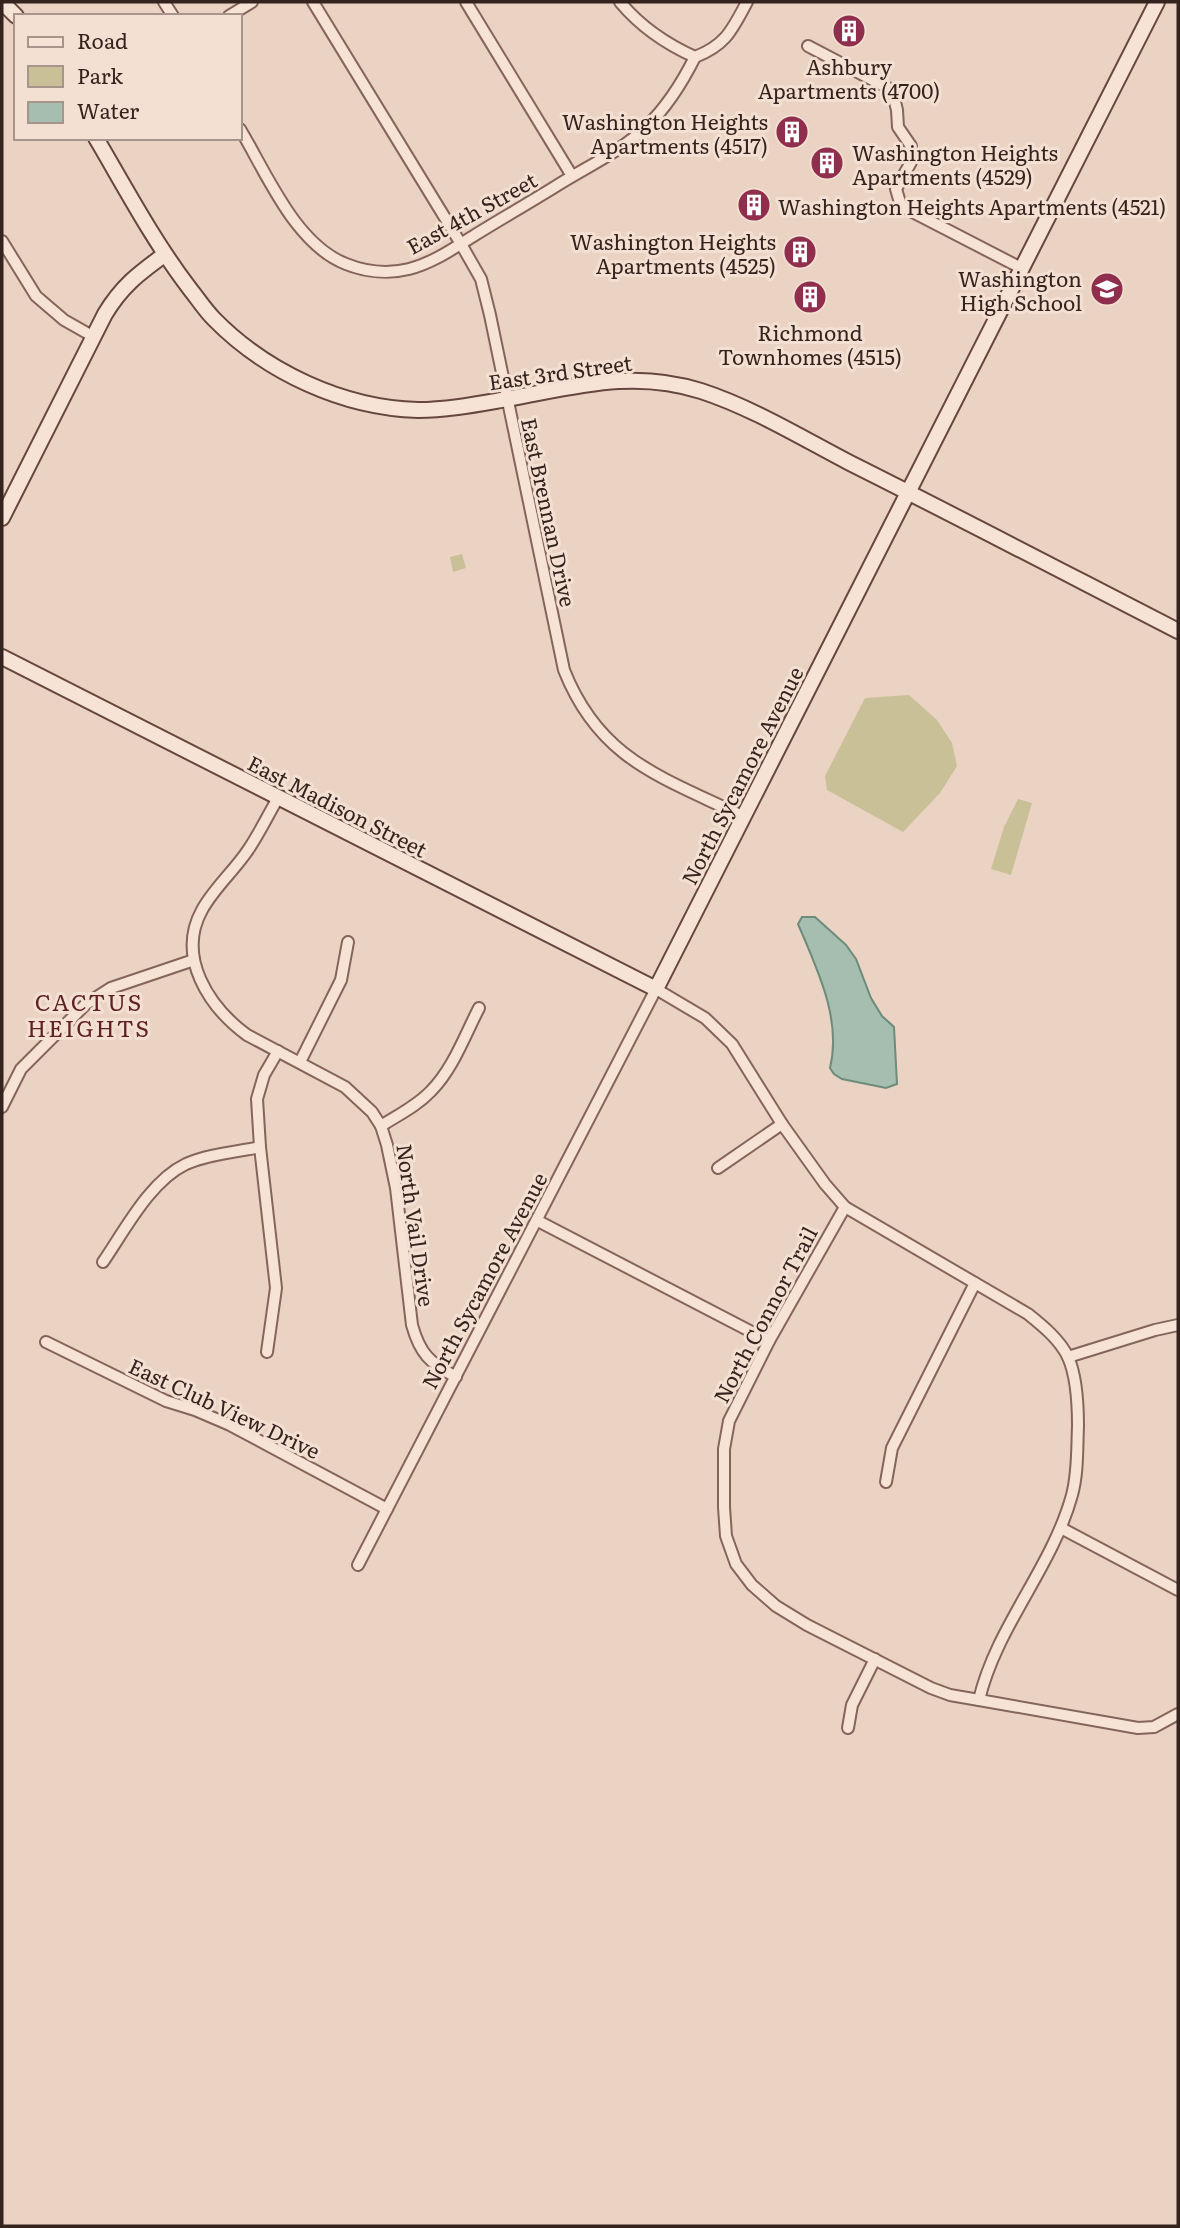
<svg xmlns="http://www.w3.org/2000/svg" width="1180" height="2228" font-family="Literata,serif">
<rect width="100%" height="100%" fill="#ebd3c3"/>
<g fill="#c9c098">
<polygon points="462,554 466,568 453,572 450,557"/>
<polygon points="909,695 937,720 952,743 957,766 940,793 903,832 827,790 825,776 865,698"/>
<polygon points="1018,799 1032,803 1011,875 991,869 1004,827"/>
</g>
<path fill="#a5beaf" stroke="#6d8c7b" stroke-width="2" d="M802 917H815L846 945 856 959 871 998 882 1016 894 1027 897 1084 886 1088 842 1079 834 1074 830 1068C842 1019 817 969 798 924Z"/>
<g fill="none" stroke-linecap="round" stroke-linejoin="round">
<defs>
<g id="street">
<polyline points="164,2 173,16"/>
<path d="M313 2 461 244 481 279 490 315 564 670C600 761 663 777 744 817"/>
<polyline points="466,2 572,176"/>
<path d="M620 2C640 26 666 44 695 57"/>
<polyline points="229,16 252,2"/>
<polyline points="808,46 892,90 897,110 898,127 911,146 911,162 896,189 901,206 1023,269"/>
<path d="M695 57C726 45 732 30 747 2"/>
<path d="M240 129C267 174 295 244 346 264 366 272 389 274 409 269 433 263 454 248 475 235 501 219 527 204 553 188 584 168 619 153 646 127 667 107 682 83 695 57"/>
<polyline points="2,241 36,296 64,320 94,337"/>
<path d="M278 798C268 815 259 834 248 850 234 871 214 888 202 910 176 957 209 1007 247 1035L345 1087 372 1112 381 1126 387 1145 396 1188 412 1325C420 1354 430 1363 456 1377"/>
<polyline points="300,1062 341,980 348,942"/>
<polyline points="2,1107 21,1069 86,1004 111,988 194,960"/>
<path d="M381 1126C398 1115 417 1106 431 1091 453 1069 465 1035 479 1008"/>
<polyline points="718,1168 782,1124"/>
<polyline points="845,1207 769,1341 729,1421 724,1449 724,1507 726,1536 736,1564 752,1585 776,1606 807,1625 931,1688 950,1695 979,1700 1138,1728 1154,1727 1178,1714"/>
<polyline points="538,1221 769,1341"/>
<path d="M103 1262C125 1230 150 1181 186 1164 209 1154 236 1152 260 1147"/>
<polyline points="46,1342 166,1401 195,1410 230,1425 387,1509"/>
<polyline points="267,1352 276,1288 260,1147 257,1099 264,1075 278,1051"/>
<polyline points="1068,1357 1155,1330 1178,1325"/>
<polyline points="886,1482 892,1448 975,1283"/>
<polyline points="1061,1528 1178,1590"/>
<path d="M358 1565 656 989 705 1018 732 1044 782 1124 825 1184 845 1207 1028 1314C1043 1326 1060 1340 1068 1357 1077 1377 1078 1405 1078 1426 1077 1449 1078 1473 1072 1495 1052 1568 996 1627 979 1700"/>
<polyline points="848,1728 852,1705 875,1659"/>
</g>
<g id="secondary">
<polyline points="2,2 16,16"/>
<path d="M96 138C126 189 154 242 190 289 198 299 205 310 214 319 266 372 343 408 418 410 448 410 478 404 507 399 574 387 633 369 701 391 753 408 802 438 850 463 960 518 1069 575 1178 631"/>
<path d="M2 518 105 314C122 286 138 274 164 255"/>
<polyline points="2,657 656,989 1157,2"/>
</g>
</defs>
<use href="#street" stroke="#85655b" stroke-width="14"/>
<use href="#secondary" stroke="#66463e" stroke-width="18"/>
<use href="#street" stroke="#f7e3d6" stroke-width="10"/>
<use href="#secondary" stroke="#f7e3d6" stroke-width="14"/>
</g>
<defs>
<symbol id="building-disc" viewBox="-11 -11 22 22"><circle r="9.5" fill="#902f4d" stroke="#f3e0d2"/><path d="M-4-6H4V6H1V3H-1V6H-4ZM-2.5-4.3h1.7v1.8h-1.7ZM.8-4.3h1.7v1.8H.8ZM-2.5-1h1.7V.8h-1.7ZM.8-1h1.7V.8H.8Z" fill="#fff"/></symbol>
<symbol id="school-disc" viewBox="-11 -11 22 22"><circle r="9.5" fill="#902f4d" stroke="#f3e0d2"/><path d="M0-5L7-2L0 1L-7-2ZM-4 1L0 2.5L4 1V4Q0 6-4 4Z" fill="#fff"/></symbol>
</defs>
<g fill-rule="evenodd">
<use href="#building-disc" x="830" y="12" width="38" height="38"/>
<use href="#building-disc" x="773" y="113" width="38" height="38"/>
<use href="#building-disc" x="808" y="144" width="38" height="38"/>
<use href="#building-disc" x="735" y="186" width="38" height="38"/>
<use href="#building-disc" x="781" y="233" width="38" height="38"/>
<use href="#school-disc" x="1088" y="270" width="38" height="38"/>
<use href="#building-disc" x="791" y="278" width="38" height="38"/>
</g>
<g text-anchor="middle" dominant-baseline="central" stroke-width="6" stroke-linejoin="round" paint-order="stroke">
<g font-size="21" fill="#35231e" stroke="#f3e0d2" text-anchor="end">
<text x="849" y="65" text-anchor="middle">Ashbury<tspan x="849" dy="24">Apartments (4700)</tspan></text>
<text x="768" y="120">Washington Heights<tspan x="768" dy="24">Apartments (4517)</tspan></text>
<text x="852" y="151" text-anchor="start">Washington Heights<tspan x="852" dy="24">Apartments (4529)</tspan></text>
<text x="778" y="205" text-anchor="start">Washington Heights Apartments (4521)</text>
<text x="776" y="240">Washington Heights<tspan x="776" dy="24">Apartments (4525)</tspan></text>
<text x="1082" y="277">Washington<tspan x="1082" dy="24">High School</tspan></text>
<text x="810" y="331" text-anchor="middle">Richmond<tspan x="810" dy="24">Townhomes (4515)</tspan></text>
</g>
<g font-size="21" fill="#35231e" stroke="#f3e0d2">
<text transform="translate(471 212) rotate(-29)">East 4th Street</text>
<text transform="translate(560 371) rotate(-8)">East 3rd Street</text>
<text transform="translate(550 512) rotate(78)">East Brennan Drive</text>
<text transform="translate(741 775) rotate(-63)">North Sycamore Avenue</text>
<text transform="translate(338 805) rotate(27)">East Madison Street</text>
<text transform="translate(417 1225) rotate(82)">North Vail Drive</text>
<text transform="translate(483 1280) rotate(-62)">North Sycamore Avenue</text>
<text transform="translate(764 1314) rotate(-62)">North Connor Trail</text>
<text transform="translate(225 1407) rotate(25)">East Club View Drive</text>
</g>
<g font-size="23" letter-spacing="2" fill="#5f2026" stroke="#f3e0d2">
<text x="89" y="1001">CACTUS<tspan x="89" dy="26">HEIGHTS</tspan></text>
</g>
</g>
<rect width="1180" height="2228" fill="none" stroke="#35231e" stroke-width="7"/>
<rect x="14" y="14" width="228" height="126" fill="#f3e0d2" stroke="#a7948a" stroke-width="2"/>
<rect x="28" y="37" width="35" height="10" fill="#f7e3d6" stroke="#a7948a" stroke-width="2"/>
<text x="77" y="49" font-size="21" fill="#35231e">Road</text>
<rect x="28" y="66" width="35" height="21" fill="#c9c098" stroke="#a7948a" stroke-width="2"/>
<text x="77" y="84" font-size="21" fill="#35231e">Park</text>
<rect x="28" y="102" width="35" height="21" fill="#a5beaf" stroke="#a7948a" stroke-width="2"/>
<text x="77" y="119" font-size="21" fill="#35231e">Water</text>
</svg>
